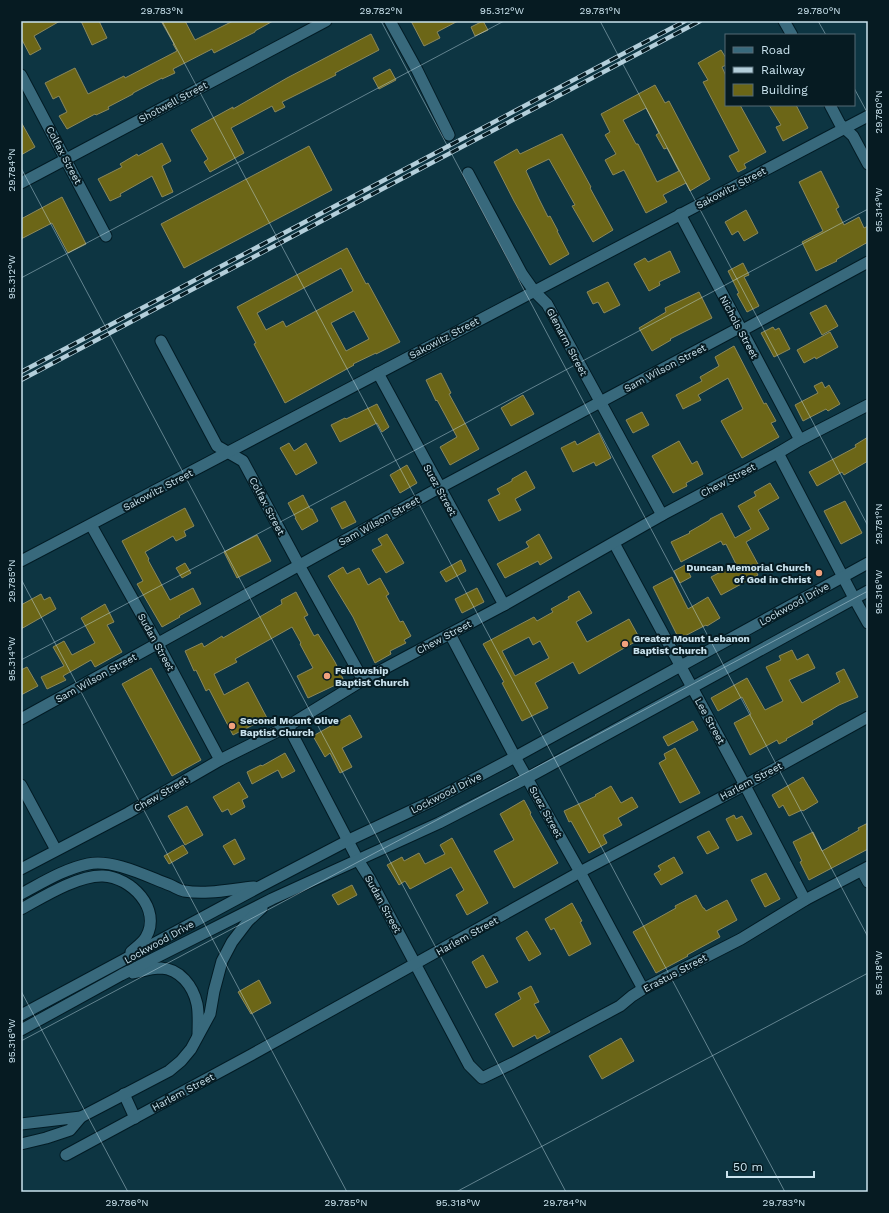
<svg xmlns="http://www.w3.org/2000/svg" width="889" height="1213" font-family="'Work Sans',sans-serif">
<rect width="100%" height="100%" fill="#0d3542"/>
<g fill="#6c6617" stroke="#8b885c" fill-rule="evenodd">
<polygon points="21,21 60,21 34,36 41,49 30,55 21,38"/>
<polygon points="81,21 99,21 107,38 92,45"/>
<polygon points="161,21 185,21 195,40 233,21 273,21 255,31 255,32 214,53 212,49 173,69 175,73 162,79 162,78 133,93 133,94 108,107 109,109 96,115 95,114 67,129 59,116 67,112 59,96 53,99 45,83 75,68 88,94 124,76 125,78 177,51 173,44 174,44"/>
<polygon points="411,21 458,21 437,32 440,38 424,46"/>
<polygon points="483,21 488,30 475,36 471,27"/>
<polygon points="371,34 379,50 335,73 336,75 282,102 285,107 275,112 272,106 231,128 244,153 210,172 204,162 208,159 191,130 233,107 233,109 287,78"/>
<polygon points="721,50 726,58 726,65 722,67 726,76 726,105 740,105 766,152 744,164 746,168 738,172 729,156 739,151 703,82 708,80 698,63"/>
<polygon points="390,69 396,80 379,89 373,78"/>
<path d="M655 85 665 103 669 101 710 179 690 191 686 183 663 195 667 202 646 213 624 170 613 175 605 160 616 154 605 135 610 132 601 114ZM646 108 659 133 656 135 664 149 667 148 679 171 657 182 638 144H636L623 120Z"/>
<polygon points="769,105 796,105 808,128 783,141 776,127 781,125"/>
<polygon points="21,122 35,147 21,155"/>
<polygon points="562,134 591,187 590,188 613,230 593,242 572,206 575,205 549,159 528,169 526,171 539,199 548,217 550,216 558,231 557,231 569,254 550,265 514,201 494,162 517,149 520,154"/>
<polygon points="162,143 171,161 162,166 173,192 162,197 152,176 120,194 121,196 110,201 98,179 122,167 120,164 137,154 138,156"/>
<polygon points="309,146 332,190 184,268 161,224"/>
<polygon points="821,171 839,207 836,209 844,225 859,217 864,228 868,226 868,242 836,260 837,261 816,271 802,242 823,231 799,182"/>
<polygon points="62,197 86,244 68,253 52,223 21,239 21,219"/>
<polygon points="746,210 758,233 744,241 738,231 732,235 725,222"/>
<path d="M347 248 366 284 368 283 400 342 376 354V353L353 364 354 365 285 403 254 344 256 343 237 307ZM341 268 353 291 286 327 283 321 266 330 257 313ZM354 311 369 339 346 351 331 323Z"/>
<polygon points="670,251 680,272 659,282 660,285 649,291 634,264 645,258 648,262"/>
<polygon points="743,263 749,275 744,277 759,306 747,312 737,294 739,293 728,271"/>
<polygon points="608,282 620,305 604,313 598,302 593,304 587,292"/>
<polygon points="699,292 712,318 670,339 671,340 652,351 639,328 666,312 665,308"/>
<polygon points="826,305 838,326 822,335 810,313"/>
<polygon points="773,327 775,330 779,328 790,349 774,357 761,333"/>
<polygon points="830,332 838,347 816,359 815,357 804,363 797,350"/>
<polygon points="734,346 764,404 766,403 776,421 771,423 779,437 742,458 721,421 743,409 728,378 698,395 701,400 683,409 676,395 702,381 700,377 719,366 715,357"/>
<polygon points="441,373 451,393 449,394 479,449 450,465 440,447 457,437 437,400 436,401 426,380"/>
<polygon points="822,382 825,388 829,385 840,404 828,411 826,409 803,421 795,405 818,393 814,386"/>
<polygon points="523,395 534,414 511,426 501,408"/>
<polygon points="377,404 389,427 382,432 377,423 340,442 331,425 345,418 346,419"/>
<polygon points="642,412 649,425 633,433 626,420"/>
<polygon points="599,433 611,458 596,466 594,462 573,472 561,448 575,441 577,445"/>
<polygon points="868,437 868,461 844,475 842,472 817,486 809,472 856,447 855,445"/>
<polygon points="679,441 692,464 697,461 703,474 686,483 687,486 673,493 652,456"/>
<polygon points="289,443 294,451 306,443 317,463 296,475 280,448"/>
<polygon points="407,465 417,483 400,493 390,475"/>
<polygon points="526,471 535,488 515,499 521,510 499,521 488,500 500,494 497,489 512,481 512,479"/>
<polygon points="770,483 779,498 758,510 769,529 746,542 759,566 754,568 758,575 721,595 711,577 736,564 726,544 723,545 721,541 681,562 671,542 690,533 689,532 710,520 710,519 722,513 735,538 751,529 738,506 756,496 754,492"/>
<polygon points="303,495 310,509 312,509 318,521 302,530 295,518 296,518 288,503"/>
<polygon points="345,501 356,522 342,529 331,508"/>
<polygon points="845,501 862,533 841,544 824,511"/>
<polygon points="185,508 194,526 184,531 186,536 176,541 173,536 145,552 149,559 148,560 170,600 193,588 201,604 179,616 180,617 162,627 137,584 143,581 122,541"/>
<polygon points="387,534 404,563 386,573 372,550 382,545 378,539"/>
<polygon points="539,534 552,558 540,565 538,561 505,578 497,564 529,547 526,542"/>
<polygon points="257,535 271,561 237,578 224,552"/>
<polygon points="461,560 466,571 446,582 440,572"/>
<polygon points="185,563 191,573 182,578 176,568"/>
<polygon points="685,565 691,577 680,583 674,571"/>
<polygon points="343,567 347,574 359,568 368,585 380,578 389,594 386,596 400,622 403,621 411,636 404,640 406,643 390,651 391,654 375,663 353,617 328,576"/>
<polygon points="672,577 688,609 708,597 720,618 707,626 706,625 679,639 653,587"/>
<polygon points="477,588 484,602 462,613 455,599"/>
<path d="M579 591 592 613 576 622 587 642 629 619 640 639 579 674 573 662 535 683 548 708 522 721 502 683 504 682 483 644 534 617 537 621 553 612 551 609 569 599 568 597ZM529 637 533 645 540 641 549 658 515 676 502 651Z"/>
<polygon points="296,592 308,615 304,617 314,636 318,634 335,662 344,681 308,698 297,676 313,668 300,644 301,643 292,627 235,659 237,662 214,674 224,695 248,682 267,718 233,735 209,689 206,691 196,670 194,671 185,651 202,643 204,647 222,636 223,638 282,604 281,600"/>
<polygon points="41,594 44,600 50,597 56,609 21,629 21,605"/>
<polygon points="105,604 114,622 107,625 122,652 95,667 91,660 63,676 66,680 47,689 41,677 64,666 53,647 64,641 72,655 95,643 81,618"/>
<polygon points="792,650 797,660 808,654 815,668 789,680 802,703 840,682 836,673 844,669 858,697 839,705 812,721 813,724 786,739 787,740 779,744 777,740 750,755 734,723 751,714 742,697 718,711 711,698 747,678 765,710 783,701 766,667 781,660 779,656"/>
<polygon points="27,667 38,686 21,695 21,670"/>
<polygon points="151,668 201,760 172,776 122,684"/>
<polygon points="350,715 362,737 342,748 352,767 340,773 330,753 325,757 313,736"/>
<polygon points="693,721 698,730 668,746 663,737"/>
<polygon points="675,748 700,793 680,803 659,763 666,759 664,754"/>
<polygon points="285,753 295,771 282,778 278,770 252,784 247,772 261,765 262,766"/>
<polygon points="803,777 818,802 803,811 802,810 789,816 783,805 779,808 772,795"/>
<polygon points="239,782 248,797 242,800 245,807 231,815 228,809 222,812 213,797"/>
<polygon points="611,786 621,803 632,797 638,807 618,818 622,825 603,835 607,843 589,853 571,821 569,822 564,811 596,796 595,795"/>
<polygon points="524,800 531,813 530,814 558,863 514,888 494,851 514,840 500,814"/>
<polygon points="187,806 203,835 185,845 168,816"/>
<polygon points="734,815 736,819 742,816 752,834 737,841 726,819"/>
<polygon points="868,823 868,849 809,880 800,862 802,861 793,842 813,832 822,851 859,830 858,828"/>
<polygon points="709,831 719,848 707,854 697,837"/>
<polygon points="452,838 488,903 467,915 456,895 464,890 451,867 410,889 405,881 399,885 387,865 402,857 404,861 419,853 425,864 445,854 440,845"/>
<polygon points="235,839 245,859 234,865 223,846"/>
<polygon points="183,845 188,853 169,864 164,856"/>
<polygon points="674,857 683,873 661,885 654,874 661,870 658,866"/>
<polygon points="766,873 780,899 765,907 751,880"/>
<polygon points="352,885 357,895 338,905 332,895"/>
<polygon points="696,895 703,908 704,908 706,911 727,900 737,920 717,931 720,937 687,955 688,956 656,973 633,932 676,908 675,906"/>
<polygon points="572,903 582,921 580,922 591,944 569,956 554,928 551,930 545,919"/>
<polygon points="527,931 541,954 529,961 516,938"/>
<polygon points="483,955 498,982 486,988 472,962"/>
<polygon points="259,980 271,1003 251,1014 238,992"/>
<polygon points="531,986 539,1002 534,1004 550,1032 537,1039 535,1035 513,1047 495,1014 521,999 518,993"/>
<polygon points="621,1038 634,1061 602,1079 589,1056"/>
</g>
<g fill="none" stroke-linecap="round" stroke-linejoin="round">
<defs>
<g id="minor">
<polyline points="390,21 417,70 449,135"/>
<polyline points="784,21 792,35"/>
<polyline points="21,75 106,236"/>
<polyline points="830,105 840,124 853,136 868,164"/>
<polyline points="468,173 522,274 534,291 547,304 662,515"/>
<polyline points="21,183 326,21"/>
<polyline points="680,214 800,440"/>
<polyline points="741,331 868,262"/>
<polyline points="161,341 217,446 243,461 299,565 363,680"/>
<polyline points="378,373 504,605"/>
<polyline points="778,453 854,598 868,623"/>
<polyline points="91,525 158,644 220,760"/>
<polyline points="614,543 740,776 805,900"/>
<polyline points="21,561 868,116"/>
<polyline points="450,634 515,757 580,872 643,989"/>
<polyline points="21,719 439,488 739,328"/>
<polyline points="288,726 358,860 370,879 469,1065 482,1078 513,1063 620,1006 632,996 643,989 741,939 805,900 868,867"/>
<polyline points="21,785 56,850"/>
<polyline points="21,869 128,813 220,760 288,726 363,680 504,605 662,515 778,453 800,440 868,405"/>
<polyline points="862,871 868,882"/>
<polyline points="66,1155 251,1055 580,872 745,785 868,717"/>
</g>
<g id="secondary">
<path d="M21 894C42 883 64 869 88 864 114 859 146 876 170 885 175 887 179 890 184 891 207 895 232 889 254 887"/>
<path d="M21 909C43 897 78 875 103 876 131 877 162 909 146 937 143 943 135 948 131 952"/>
<path d="M133 973C142 971 152 968 161 968 180 969 193 986 197 1004 199 1014 198 1025 198 1035"/>
<polyline points="21,1015 261,886 349,840 432,801 515,757 868,563"/>
<polyline points="21,1030 121,975 272,899 439,823 527,778 868,591"/>
<polyline points="124,1094 135,1118"/>
<polyline points="21,1124 81,1117"/>
<polyline points="21,1144 46,1138 70,1130 81,1117 169,1071 181,1061 191,1049 210,1014 214,991 222,961 232,942 248,921 262,908"/>
</g>
</defs>
<use href="#minor" stroke="#021b24" stroke-width="13"/>
<use href="#secondary" stroke="#021b24" stroke-width="13"/>
<use href="#minor" stroke="#38697c" stroke-width="11"/>
<use href="#secondary" stroke="#38697c" stroke-width="11"/>
<defs>
<g id="rail">
<polyline points="21,372 685,21"/>
<polyline points="21,380 700,21"/>
</g>
</defs>
<use href="#rail" stroke="#b3ceda" stroke-width="4.5"/>
<use href="#rail" stroke="#061b22" stroke-width="3" stroke-dasharray="9" stroke-linecap="butt"/>
</g>
<path fill="none" stroke="#cae3ee" stroke-width="1" stroke-opacity="0.45" d="M162 21 785 1192M381 21 868 937M600 21 868 526M818 21 826 35M854 88 868 114M21 168 566 1192M21 278 504 21M21 579 347 1192M21 660 868 209M21 991 128 1192M21 1041 868 591M456 1192 868 973"/>
<g fill="#f1a17d" stroke="#061b22" stroke-width="1.5">
<circle cx="819" cy="573" r="4"/>
<circle cx="625" cy="644" r="4"/>
<circle cx="327" cy="676" r="4"/>
<circle cx="232" cy="726" r="4"/>
</g>
<g text-anchor="middle" dominant-baseline="central" stroke-width="4" stroke-linejoin="round" paint-order="stroke">
<g font-size="10" fill="#cae3ee" stroke="#061b22">
<text transform="translate(173 102) rotate(-28)">Shotwell Street</text>
<text transform="translate(64 155) rotate(62)">Colfax Street</text>
<text transform="translate(731 188) rotate(-28)">Sakowitz Street</text>
<text transform="translate(739 327) rotate(62)">Nichols Street</text>
<text transform="translate(444 338) rotate(-28)">Sakowitz Street</text>
<text transform="translate(567 342) rotate(62)">Glenarm Street</text>
<text transform="translate(665 368) rotate(-28)">Sam Wilson Street</text>
<text transform="translate(728 480) rotate(-28)">Chew Street</text>
<text transform="translate(158 490) rotate(-28)">Sakowitz Street</text>
<text transform="translate(440 490) rotate(61)">Suez Street</text>
<text transform="translate(267 506) rotate(62)">Colfax Street</text>
<text transform="translate(379 521) rotate(-29)">Sam Wilson Street</text>
<text transform="translate(794 604) rotate(-29)">Lockwood Drive</text>
<text transform="translate(444 637) rotate(-28)">Chew Street</text>
<text transform="translate(156 642) rotate(61)">Sudan Street</text>
<text transform="translate(96 678) rotate(-29)">Sam Wilson Street</text>
<text transform="translate(710 721) rotate(61)">Lee Street</text>
<text transform="translate(751 781) rotate(-28)">Harlem Street</text>
<text transform="translate(446 793) rotate(-27)">Lockwood Drive</text>
<text transform="translate(161 794) rotate(-30)">Chew Street</text>
<text transform="translate(546 812) rotate(61)">Suez Street</text>
<text transform="translate(383 904) rotate(61)">Sudan Street</text>
<text transform="translate(467 936) rotate(-29)">Harlem Street</text>
<text transform="translate(159 942) rotate(-29)">Lockwood Drive</text>
<text transform="translate(675 973) rotate(-28)">Erastus Street</text>
<text transform="translate(183 1092) rotate(-28)">Harlem Street</text>
</g>
<g font-size="10" font-weight="bold" fill="#cae3ee" stroke="#061b22" text-anchor="start">
<text x="811" y="567" text-anchor="end">Duncan Memorial Church<tspan x="811" dy="12">of God in Christ</tspan></text>
<text x="633" y="638">Greater Mount Lebanon<tspan x="633" dy="12">Baptist Church</tspan></text>
<text x="335" y="670">Fellowship<tspan x="335" dy="12">Baptist Church</tspan></text>
<text x="240" y="720">Second Mount Olive<tspan x="240" dy="12">Baptist Church</tspan></text>
</g>
</g>
<rect width="889" height="1213" fill="none" stroke="#061b22" stroke-width="44"/>
<rect x="725" y="34" width="130" height="72" fill="#061b22" stroke="#546b74"/>
<rect x="733" y="47" width="20" height="6" fill="#38697c" stroke="#546b74"/>
<text x="761" y="54" font-size="12" fill="#cae3ee">Road</text>
<rect x="733" y="67" width="20" height="6" fill="#b3ceda" stroke="#546b74"/>
<text x="761" y="74" font-size="12" fill="#cae3ee">Railway</text>
<rect x="733" y="84" width="20" height="12" fill="#6c6617" stroke="#546b74"/>
<text x="761" y="94" font-size="12" fill="#cae3ee">Building</text>
<path d="M727 1171v6h87v-6" fill="none" stroke="#cae3ee" stroke-width="2"/>
<text x="733" y="1171" font-size="12" fill="#cae3ee" stroke="#061b22" stroke-width="3" paint-order="stroke">50 m</text>
<rect x="22" y="22" width="845" height="1169" fill="none" stroke="#cae3ee" stroke-width="1.5"/>
<g font-size="10" text-anchor="middle" fill="#cae3ee">
<text x="162" y="14">29.783°N</text>
<text x="381" y="14">29.782°N</text>
<text x="502" y="14">95.312°W</text>
<text x="600" y="14">29.781°N</text>
<text x="819" y="14">29.780°N</text>
<text transform="translate(878 112) rotate(-90)" y="4">29.780°N</text>
<text transform="translate(11 170) rotate(-90)" y="4">29.784°N</text>
<text transform="translate(878 210) rotate(-90)" y="4">95.314°W</text>
<text transform="translate(11 277) rotate(-90)" y="4">95.312°W</text>
<text transform="translate(878 524) rotate(-90)" y="4">29.781°N</text>
<text transform="translate(11 581) rotate(-90)" y="4">29.785°N</text>
<text transform="translate(878 592) rotate(-90)" y="4">95.316°W</text>
<text transform="translate(11 659) rotate(-90)" y="4">95.314°W</text>
<text transform="translate(878 973) rotate(-90)" y="4">95.318°W</text>
<text transform="translate(11 1041) rotate(-90)" y="4">95.316°W</text>
<text x="127" y="1206">29.786°N</text>
<text x="346" y="1206">29.785°N</text>
<text x="458" y="1206">95.318°W</text>
<text x="565" y="1206">29.784°N</text>
<text x="784" y="1206">29.783°N</text>
</g>
</svg>
